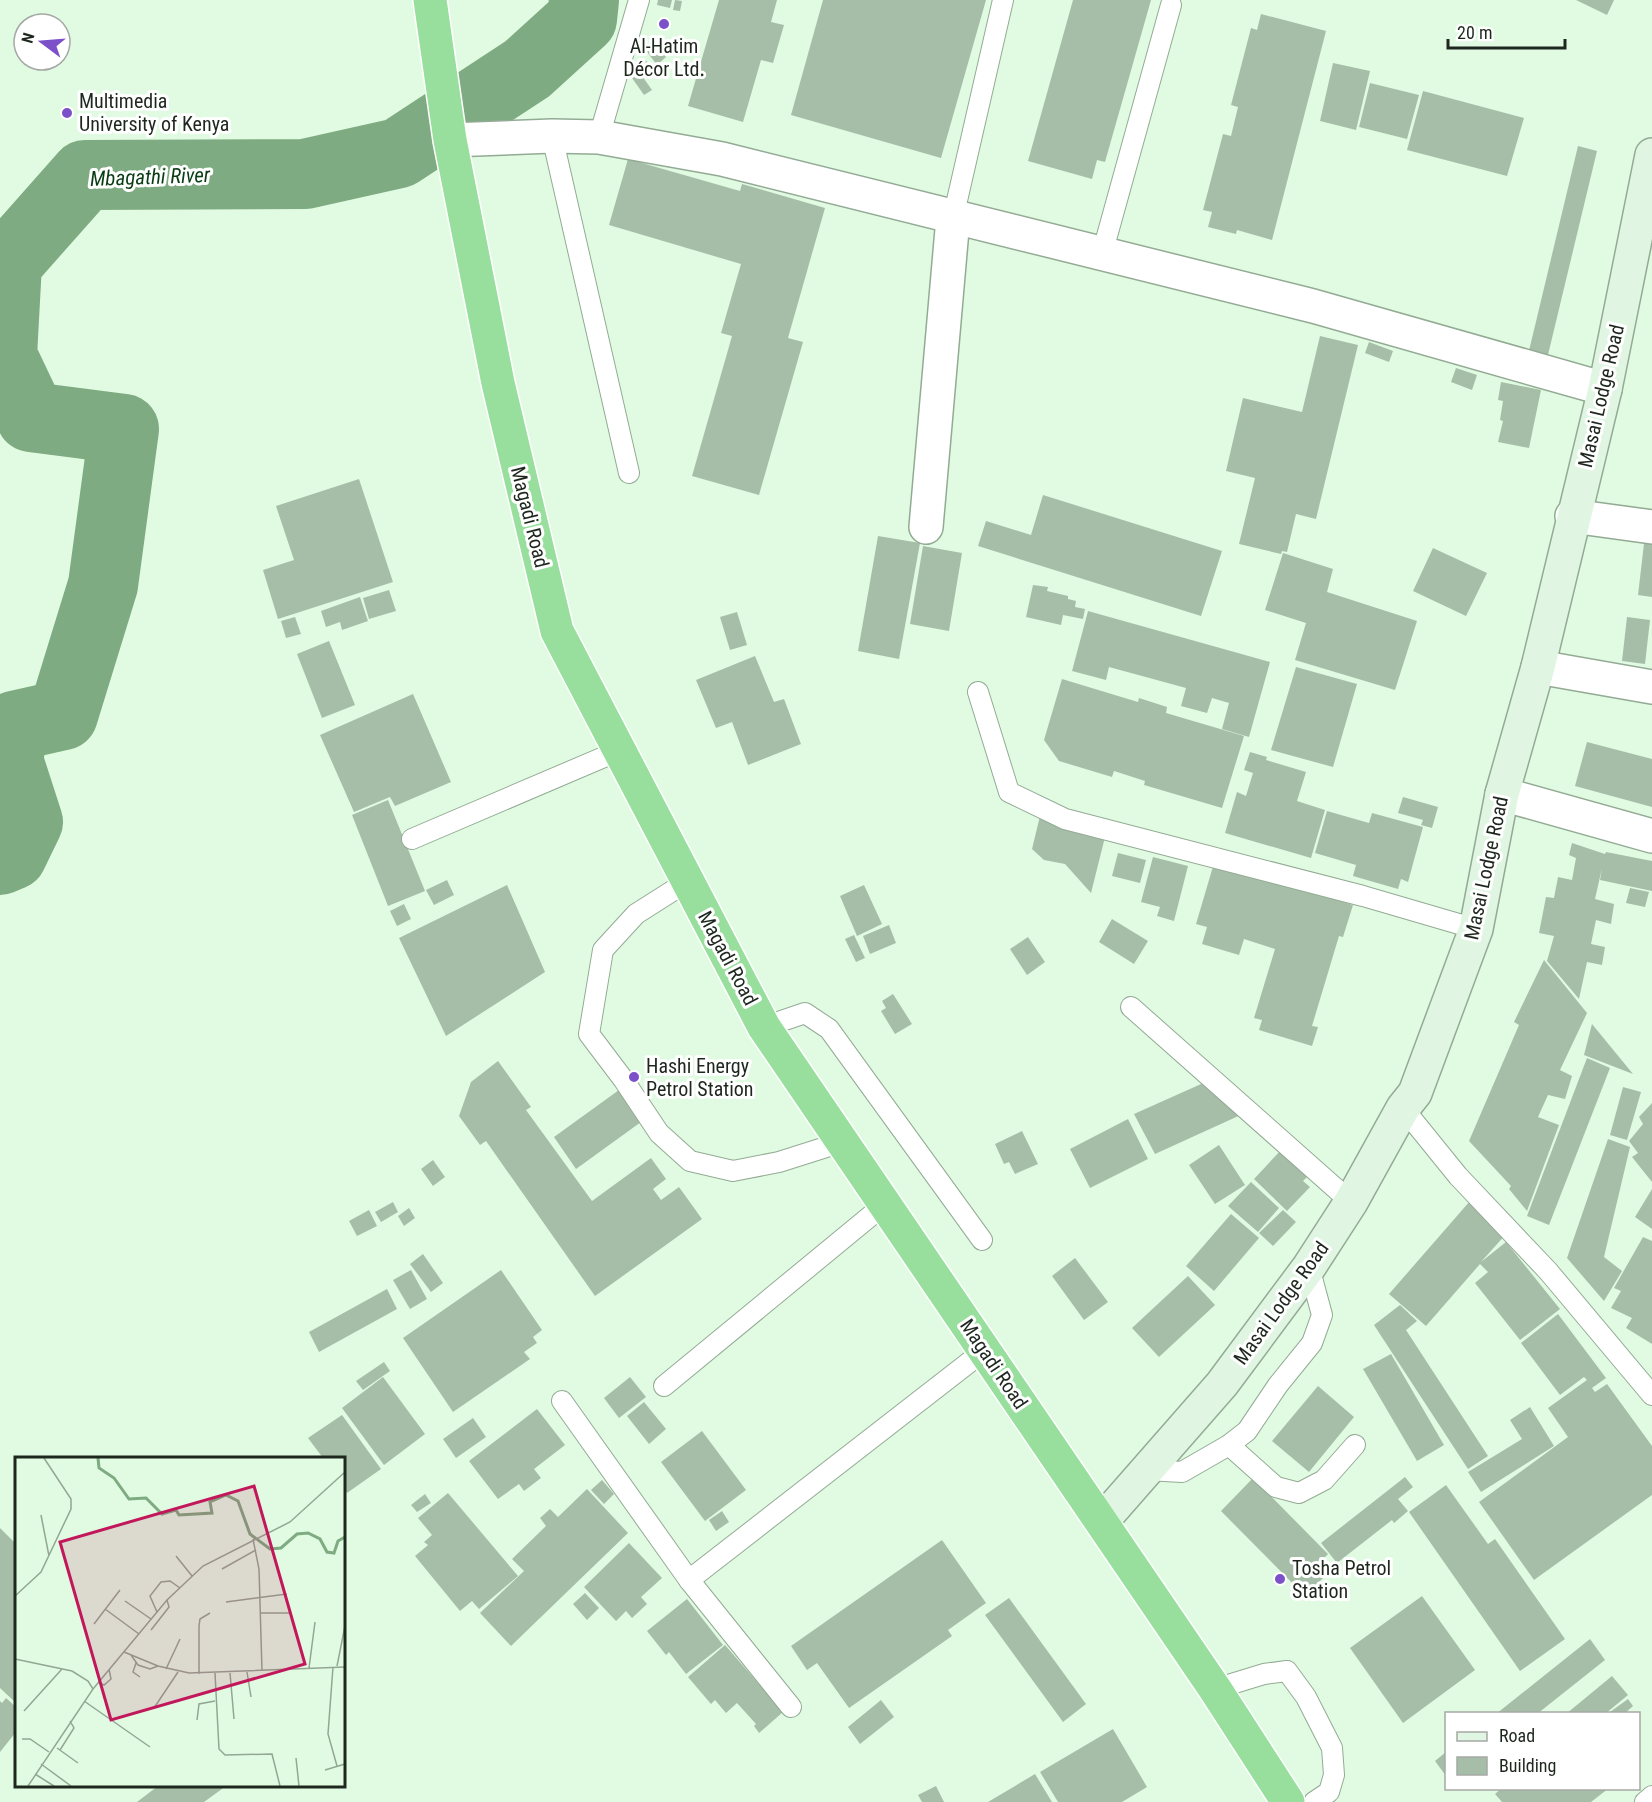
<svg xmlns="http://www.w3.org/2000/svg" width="1652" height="1802" font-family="'Roboto Condensed',sans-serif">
<rect width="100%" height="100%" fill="#e1fbe2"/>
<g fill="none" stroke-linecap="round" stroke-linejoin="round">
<polyline stroke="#7eab81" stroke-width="70" points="0,860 12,855 28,822 8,760 14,726 63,715 103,585 124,429 31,417 2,356 7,263 85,175 305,174 399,153 527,69 582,19 584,0"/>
</g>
<g fill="#a6bea7">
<polygon points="658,0 672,0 670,8 657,5"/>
<polygon points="675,0 682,1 680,11 673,10"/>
<polygon points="719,0 777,0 771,22 784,25 773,63 761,60 743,122 688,106"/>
<polygon points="823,0 986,0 941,158 791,115"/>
<polygon points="1073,0 1151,0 1105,162 1097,160 1092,179 1028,161"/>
<polygon points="1576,0 1614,0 1607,15"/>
<polygon points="1261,14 1326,31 1272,240 1237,230 1236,234 1208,227 1212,212 1203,210 1223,134 1231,136 1238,107 1231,105 1251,28 1257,30"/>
<polygon points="653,40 666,57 657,65 644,48"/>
<polygon points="644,59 656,69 650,76 637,66"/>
<polygon points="1333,63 1370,71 1356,130 1320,121"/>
<polygon points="640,73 652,90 644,95 632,78"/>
<polygon points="1370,83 1419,95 1407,139 1359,127"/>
<polygon points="1423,91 1524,118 1507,176 1407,150"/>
<polygon points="1578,146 1597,151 1547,359 1528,355"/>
<polygon points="628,159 740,191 742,184 825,208 788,338 803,342 759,495 692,476 732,336 721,333 741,264 609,225"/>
<polygon points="1320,336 1358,345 1316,519 1296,514 1287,552 1282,551 1281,554 1239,544 1255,478 1226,471 1243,398 1302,412"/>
<polygon points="1369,342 1393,351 1389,362 1365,353"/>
<polygon points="1456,368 1477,375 1472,390 1451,382"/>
<polygon points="1501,382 1541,390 1529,448 1498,442 1503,421 1500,420 1503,401 1498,400"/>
<polygon points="359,479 393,582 278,619 263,570 294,560 276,506"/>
<polygon points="1043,495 1222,551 1201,616 978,546 986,521 1031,535"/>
<polygon points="1645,535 1652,536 1652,597 1638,595"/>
<polygon points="878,536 920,543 899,659 858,651"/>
<polygon points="923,546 962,553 949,631 910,624"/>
<polygon points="1433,548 1487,573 1466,616 1413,591"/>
<polygon points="1283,553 1333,569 1327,592 1417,621 1395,690 1295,660 1306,623 1265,610"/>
<polygon points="1033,585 1048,587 1047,591 1068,596 1068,599 1076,601 1075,607 1085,609 1083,619 1063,615 1061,625 1026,617"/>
<polygon points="389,590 396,611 369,619 363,598"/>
<polygon points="360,597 368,621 342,630 340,622 326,627 321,611"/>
<polygon points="1088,611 1270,662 1249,737 1222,729 1229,703 1212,698 1207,713 1181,706 1186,688 1109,667 1106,680 1072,671"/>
<polygon points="737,612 747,645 730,650 720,617"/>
<polygon points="295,617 301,634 286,638 281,621"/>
<polygon points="1627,617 1650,620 1645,664 1622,661"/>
<polygon points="329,641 355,705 322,718 297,654"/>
<polygon points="755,656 774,702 784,699 801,744 748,765 732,722 716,728 696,680"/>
<polygon points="1296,667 1357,684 1333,767 1271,750"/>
<polygon points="1062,679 1138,702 1139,698 1167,707 1166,713 1244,736 1222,808 1144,785 1145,781 1114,771 1112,777 1059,761 1044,740"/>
<polygon points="413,694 451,782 395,806 390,797 354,812 320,735"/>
<polygon points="1587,742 1652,759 1652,807 1575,786"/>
<polygon points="1250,752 1267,757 1266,760 1306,772 1297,801 1325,810 1311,858 1225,833 1237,792 1246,796 1253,773 1244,770"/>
<polygon points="1403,797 1438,807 1432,828 1421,825 1423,820 1398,813"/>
<polygon points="388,800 425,891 388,906 352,815"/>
<polygon points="1327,811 1369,823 1372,813 1423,827 1408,882 1401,879 1398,889 1353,876 1356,865 1315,853"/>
<polygon points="1040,816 1106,833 1091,893 1065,864 1044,860 1032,849"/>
<polygon points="1572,843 1605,854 1606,852 1652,861 1652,891 1600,880 1602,868 1595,899 1614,904 1611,924 1596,920 1591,944 1605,947 1602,965 1587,962 1579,999 1547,961 1554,936 1539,933 1546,897 1554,898 1558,877 1572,880 1576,858 1569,855"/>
<polygon points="1118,853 1146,860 1140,883 1112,876"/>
<polygon points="1153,857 1188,866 1174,921 1157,916 1160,907 1141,902"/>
<polygon points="1214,863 1353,905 1343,937 1339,936 1312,1026 1318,1027 1312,1046 1259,1030 1262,1020 1254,1018 1275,949 1244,939 1239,955 1202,944 1207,927 1196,924"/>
<polygon points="447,880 454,895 434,905 426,890"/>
<polygon points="507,885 545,972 446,1036 399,938"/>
<polygon points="864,885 882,924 857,936 840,896"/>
<polygon points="1630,888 1649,892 1645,907 1626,903"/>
<polygon points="404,904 411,919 397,926 390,911"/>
<polygon points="1112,919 1148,941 1134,964 1099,942"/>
<polygon points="889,925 896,943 870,954 863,936"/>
<polygon points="854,935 865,958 856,962 845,939"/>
<polygon points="1028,937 1045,962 1027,975 1010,949"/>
<polygon points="1544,960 1587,1013 1560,1070 1572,1076 1565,1099 1548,1095 1538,1117 1559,1125 1527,1211 1509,1189 1511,1186 1469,1141 1519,1025 1514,1022"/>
<polygon points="893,994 912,1024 895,1034 881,1011 886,1008 882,1001"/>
<polygon points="1592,1024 1633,1074 1584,1055"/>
<polygon points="1587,1058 1610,1068 1549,1225 1527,1216"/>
<polygon points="498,1061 531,1107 526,1110 592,1201 651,1158 666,1179 653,1189 661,1200 679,1187 702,1219 595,1296 486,1141 480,1145 459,1116 471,1082"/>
<polygon points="1210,1080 1245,1113 1155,1154 1134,1114"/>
<polygon points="1623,1087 1641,1092 1627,1140 1610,1135"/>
<polygon points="619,1090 641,1122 576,1169 554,1137"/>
<polygon points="1652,1103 1652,1182 1632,1157 1638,1153 1629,1141 1643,1124 1639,1117"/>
<polygon points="1128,1119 1148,1159 1090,1188 1070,1149"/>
<polygon points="1022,1131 1038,1164 1015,1174 1009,1162 1004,1164 995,1144"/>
<polygon points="1608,1139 1630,1147 1604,1257 1622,1271 1604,1301 1567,1258"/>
<polygon points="1219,1145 1245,1185 1215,1204 1189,1165"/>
<polygon points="1281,1150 1308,1176 1303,1181 1310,1187 1287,1211 1254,1179"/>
<polygon points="433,1160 445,1177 433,1186 421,1169"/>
<polygon points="1251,1182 1279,1208 1258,1232 1228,1206"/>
<polygon points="1652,1189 1652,1229 1635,1217"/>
<polygon points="1470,1201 1507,1233 1481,1262 1506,1242 1560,1309 1520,1340 1475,1283 1488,1272 1480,1264 1426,1326 1389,1294"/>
<polygon points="393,1202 398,1212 381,1222 375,1212"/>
<polygon points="409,1208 415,1218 404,1226 398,1216"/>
<polygon points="369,1210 377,1226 357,1236 349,1221"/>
<polygon points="1283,1210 1296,1222 1273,1246 1259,1233"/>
<polygon points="1231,1214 1259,1238 1214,1291 1186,1266"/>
<polygon points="1643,1237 1652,1241 1652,1344 1626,1328 1632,1318 1611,1308 1621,1291 1614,1288"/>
<polygon points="423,1254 443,1283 431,1292 410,1264"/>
<polygon points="1075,1258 1108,1302 1084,1320 1052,1276"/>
<polygon points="411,1270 427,1299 410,1309 393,1280"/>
<polygon points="501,1270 542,1330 533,1337 537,1343 524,1352 530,1359 453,1412 403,1338"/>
<polygon points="1188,1276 1215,1305 1159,1357 1132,1328"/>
<polygon points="387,1289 397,1309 319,1352 309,1332"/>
<polygon points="1400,1305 1417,1321 1406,1330 1488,1456 1468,1469 1374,1325"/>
<polygon points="1558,1314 1606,1378 1592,1388 1595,1392 1607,1384 1652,1446 1652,1495 1534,1580 1479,1502 1568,1437 1548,1408 1587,1380 1584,1377 1560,1395 1521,1343"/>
<polygon points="1391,1354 1444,1445 1417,1461 1363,1369"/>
<polygon points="384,1362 390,1371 363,1390 356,1381"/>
<polygon points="383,1377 425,1434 384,1465 342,1408"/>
<polygon points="630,1377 646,1397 619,1418 604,1398"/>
<polygon points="1318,1386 1354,1417 1309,1472 1272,1441"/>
<polygon points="644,1402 666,1429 649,1444 627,1416"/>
<polygon points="1530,1407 1554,1446 1481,1492 1468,1472 1522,1439 1510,1420"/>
<polygon points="537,1409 565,1445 534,1469 541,1478 524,1491 519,1484 498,1499 469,1461"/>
<polygon points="342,1415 381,1469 347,1493 344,1488 344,1458 323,1458 308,1438"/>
<polygon points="473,1418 486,1437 456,1458 443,1439"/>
<polygon points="702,1431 746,1490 705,1521 661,1462"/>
<polygon points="1405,1477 1413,1487 1398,1499 1408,1511 1394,1523 1392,1520 1337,1563 1321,1543"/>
<polygon points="1253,1478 1328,1554 1314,1569 1323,1578 1305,1596 1221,1511"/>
<polygon points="602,1480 614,1494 604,1504 591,1490"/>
<polygon points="1446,1485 1488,1544 1495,1539 1565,1639 1520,1671 1409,1512"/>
<polygon points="587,1489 628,1533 511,1646 480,1613 524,1571 512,1559 546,1526 540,1518 550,1509 558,1517"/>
<polygon points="448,1493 518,1576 479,1609 472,1601 460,1611 415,1556 428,1545 424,1542 432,1535 418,1518"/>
<polygon points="425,1494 431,1503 417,1512 411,1505"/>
<polygon points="722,1511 729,1522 716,1531 709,1520"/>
<polygon points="0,1528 16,1544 16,1703 0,1688"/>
<polygon points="942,1540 986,1603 948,1630 952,1636 849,1708 817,1663 807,1670 791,1646"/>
<polygon points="629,1543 662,1578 641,1597 647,1604 632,1618 626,1611 616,1621 584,1587"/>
<polygon points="585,1593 599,1608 587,1620 573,1604"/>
<polygon points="1422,1596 1475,1670 1403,1723 1350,1648"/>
<polygon points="1009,1598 1086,1704 1063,1722 985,1615"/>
<polygon points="687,1599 723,1645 686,1674 669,1652 666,1655 647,1631"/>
<polygon points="1590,1639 1605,1660 1537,1714 1496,1714"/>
<polygon points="725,1645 783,1712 759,1733 754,1726 756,1724 737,1703 726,1713 715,1700 711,1704 688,1677"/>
<polygon points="1612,1676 1628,1695 1605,1714 1566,1714"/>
<polygon points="6,1698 16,1707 16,1732 0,1752 0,1701 2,1703"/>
<polygon points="1628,1699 1633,1706 1624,1714 1611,1714 1610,1712"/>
<polygon points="881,1700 894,1717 860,1744 848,1727"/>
<polygon points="1113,1729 1147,1787 1122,1802 1058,1802 1040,1772"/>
<polygon points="1446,1752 1446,1776 1435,1761"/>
<polygon points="1035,1774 1052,1802 988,1802"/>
<polygon points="158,1786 226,1786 204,1802 137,1802"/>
<polygon points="936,1786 944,1802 922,1802 918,1795"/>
<polygon points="1502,1788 1609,1788 1591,1802 1502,1802 1495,1794"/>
</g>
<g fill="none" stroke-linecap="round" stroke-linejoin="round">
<defs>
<g id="lane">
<polyline points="552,136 629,473"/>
<polyline points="599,137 639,0"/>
<polyline points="953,218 1003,0"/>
<polyline points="1102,254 1171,5"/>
<polyline points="978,692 1009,792 1065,819 1363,896 1476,929"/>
<polyline points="412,839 618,751"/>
<polyline points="688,881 636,914 603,950 589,1034 623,1079 659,1133 690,1161 733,1171 779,1162 842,1142"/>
<polyline points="1131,1007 1351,1202"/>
<polyline points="764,1027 805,1013 829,1029 982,1240"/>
<polyline points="1403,1108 1458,1176 1548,1271 1652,1395"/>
<polyline points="664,1386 885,1204"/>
<polyline points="562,1401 689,1580 791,1707"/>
<polyline points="1229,1445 1276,1487 1299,1493 1324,1480 1355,1445"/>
<polyline points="1147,1470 1182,1472 1229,1445 1247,1431 1278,1385 1312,1343 1322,1315 1309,1267"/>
<polyline points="689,1580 985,1350"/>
<polyline points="1215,1689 1264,1674 1287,1671 1306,1697 1332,1748 1334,1775 1329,1792 1314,1802"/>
<polyline points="1645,1802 1652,1796"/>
</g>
<g id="street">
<polyline points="450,140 552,136 599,137 722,159 1313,306 1605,389"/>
<polyline points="1572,516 1652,527"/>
<polyline points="926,527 953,218"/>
<polyline points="1538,667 1652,687"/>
<polyline points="1502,794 1652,836"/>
</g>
<polyline id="secondary" points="1102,1521 1222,1384 1309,1267 1351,1202 1403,1108 1415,1093 1476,929 1502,794 1538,667 1605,389 1652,155"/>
<polyline id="highway" points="430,0 450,140 498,383 557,631 764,1027 1215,1689 1288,1802"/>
</defs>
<use href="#lane" stroke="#93ab94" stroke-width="22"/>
<use href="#street" stroke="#93ab94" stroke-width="36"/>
<use href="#secondary" stroke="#93ab94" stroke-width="36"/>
<use href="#highway" stroke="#fff" stroke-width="36"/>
<use href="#lane" stroke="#fff" stroke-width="20"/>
<use href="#street" stroke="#fff" stroke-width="33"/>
<use href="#secondary" stroke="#e0f5e2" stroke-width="33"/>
<use href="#highway" stroke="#98df9e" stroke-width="33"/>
</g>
<g fill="#7b50c8" stroke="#fff" stroke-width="2">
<circle cx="664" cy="24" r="6"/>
<circle cx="67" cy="113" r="6"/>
<circle cx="634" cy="1077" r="6"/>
<circle cx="1280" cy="1579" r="6"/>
</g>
<g text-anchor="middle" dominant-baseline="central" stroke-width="6" stroke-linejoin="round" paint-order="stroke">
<g font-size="20" fill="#1e271e" stroke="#fff" text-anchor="start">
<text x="664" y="46" text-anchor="middle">Al-Hatim<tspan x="664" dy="23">Décor Ltd.</tspan></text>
<text x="79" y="101">Multimedia<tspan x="79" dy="23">University of Kenya</tspan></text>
<text x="646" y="1066">Hashi Energy<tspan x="646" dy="23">Petrol Station</tspan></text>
<text x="1292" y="1568">Tosha Petrol<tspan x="1292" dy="23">Station</tspan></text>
</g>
<g font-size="20" fill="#1e271e" stroke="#fff">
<text transform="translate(1601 396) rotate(-77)">Masai Lodge Road</text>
<text transform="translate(530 517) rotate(76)">Magadi Road</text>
<text transform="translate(1486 868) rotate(-78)">Masai Lodge Road</text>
<text transform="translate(728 958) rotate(62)">Magadi Road</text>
<text transform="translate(1281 1303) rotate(-54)">Masai Lodge Road</text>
<text transform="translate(994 1364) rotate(56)">Magadi Road</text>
</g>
<g font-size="21" font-style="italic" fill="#0a3d15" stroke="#fff">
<text transform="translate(150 177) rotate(-2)">Mbagathi River</text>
</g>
</g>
<g transform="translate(15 1457)">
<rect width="330" height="330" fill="#e1fbe2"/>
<path fill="none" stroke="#7eab81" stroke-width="3" d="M83 1 84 11 99 21 114 42 131 41 147 57 161 53 164 58 197 56 195 45 211 38 223 44 235 77 255 92 266 91 282 77 293 76 305 82 312 95 319 96 323 84 330 80"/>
<path fill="none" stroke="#93a694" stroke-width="1.5" d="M26 58 34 99M238 82 244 112 247 214M161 99 177 119M207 112 241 93M0 139 26 115 56 52V42L29 1M110 144 136 162M211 145 272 137M90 152 124 177M142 155 135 139 146 125 155 124 165 131M246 156H275M79 167 105 133M136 173 154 150 152 143M109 195 143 209 174 216 330 210M116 198 123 208 135 212 143 209M0 202 57 214 73 224 78 232M121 206 118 215 125 220M322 209 330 169M318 210 313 277 322 309M294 211 300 165M151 212 165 182M232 215 236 240M200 216 204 292 210 298 257 297 265 329M215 216 219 262M184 217V169L185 162 195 156M83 225 89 228 96 222 94 212M69 244 135 290M139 251 163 215M9 254 47 212M182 263 184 247 200 244M7 282H15L34 295M42 291 63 306M45 293 59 271 55 264M281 301 284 329M26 307 56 329M310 313 330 307M20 317 39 329M13 329 78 232 152 143 188 109 275 65 330 15"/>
<path fill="#c2185b" fill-opacity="0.15" stroke="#c2185b" stroke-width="3" d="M239 29 290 207 96 263 45 85Z"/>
<rect width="330" height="330" fill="none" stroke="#1e271e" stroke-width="3"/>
</g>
<rect x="1445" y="1712" width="195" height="78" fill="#ffffff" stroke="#a5a9a5" stroke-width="1.5"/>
<rect x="1457" y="1732" width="30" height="9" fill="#e0f5e2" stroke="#a5a9a5" stroke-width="1.5"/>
<text x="1499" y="1742" font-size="18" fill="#1e271e">Road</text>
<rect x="1457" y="1757" width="30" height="18" fill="#a6bea7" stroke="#a5a9a5" stroke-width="1.5"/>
<text x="1499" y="1772" font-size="18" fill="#1e271e">Building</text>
<g transform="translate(42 42) rotate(286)"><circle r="28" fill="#ffffff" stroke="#a5a9a5" stroke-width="1.5"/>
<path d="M0-4.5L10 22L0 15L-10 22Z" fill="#7b50c8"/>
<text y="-9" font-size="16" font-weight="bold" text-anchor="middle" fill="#1e271e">N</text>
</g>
<path d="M1448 39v9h117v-9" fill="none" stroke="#1e271e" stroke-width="3"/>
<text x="1457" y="39" font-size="18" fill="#1e271e" stroke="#ffffff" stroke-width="4.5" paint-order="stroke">20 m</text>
</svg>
